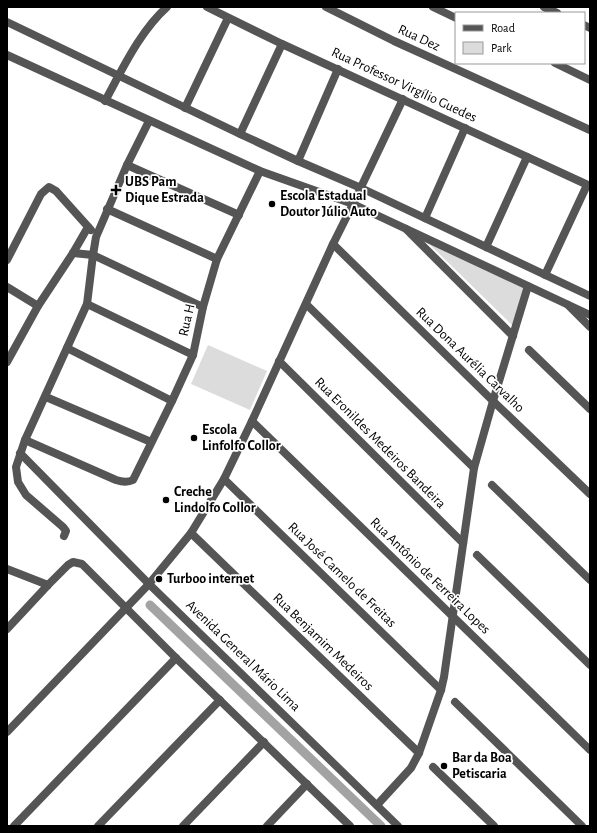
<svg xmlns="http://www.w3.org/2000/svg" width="597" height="833" font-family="'Alegreya Sans',sans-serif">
<rect width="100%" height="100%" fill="#fff"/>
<g fill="#dcdcdc">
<polygon points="423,238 526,287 514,327"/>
<polygon points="208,345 267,371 250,410 191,384"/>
</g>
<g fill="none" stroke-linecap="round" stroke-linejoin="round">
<polyline stroke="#a3a3a3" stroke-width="9" points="150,605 381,826"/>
<g stroke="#555" stroke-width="8">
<polyline points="207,7 282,44 590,186"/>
<polyline points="326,7 394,41 590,130"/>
<polyline points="433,7 456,18"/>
<polyline points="544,7 557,13"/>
<polyline points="584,25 590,28"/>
<polyline points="555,63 590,80"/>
<path d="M105 101C122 70 140 31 167 7"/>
<polyline points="185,108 228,18"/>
<polyline points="240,134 282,44"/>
<polyline points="298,161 338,69"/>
<polyline points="127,165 239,215"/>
<polyline points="107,209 217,259"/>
<polyline points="425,218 465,128"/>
<polyline points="406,229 513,336"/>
<polyline points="333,244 493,401 590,494"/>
<polyline points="486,247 527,157"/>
<polyline points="73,253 93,255 203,307"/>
<polyline points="7,260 41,194 49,187 56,191 91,230"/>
<polyline points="545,275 587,185"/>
<polyline points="7,287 38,306"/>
<polyline points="87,304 193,355"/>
<polyline points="306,304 474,468"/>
<polyline points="568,305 590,327"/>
<polyline points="67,348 172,401"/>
<polyline points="529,350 590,409"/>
<polyline points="279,361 463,543"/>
<polyline points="7,362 38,306 73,253 88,227"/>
<polyline points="46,397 151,442"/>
<polyline points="252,421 590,750"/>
<path d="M25 440 116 480C122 482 127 483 133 480L172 401 193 355 203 307 217 259 260 171"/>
<polyline points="20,453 149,584 398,826"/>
<polyline points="224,479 441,690"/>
<polyline points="492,485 590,580"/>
<polyline points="191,533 419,753"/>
<polyline points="64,536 66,531 63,527 26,495 18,482 16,467 25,440 87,304 93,255 96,237 127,165 149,121"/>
<polyline points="477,555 590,665"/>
<polyline points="7,569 48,585"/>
<polyline points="7,629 48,585 68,565 73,562 82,564 176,658 350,826"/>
<polyline points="455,702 582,826"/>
<polyline points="7,732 149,584 191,533 224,479 252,421 333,244 353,204 403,99"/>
<polyline points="433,767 494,826"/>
<polyline points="377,805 411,768 419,753 441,690 444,677 474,468 493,401 528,286"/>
<polyline points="14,826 176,658"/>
<polyline points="98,826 220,700"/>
<polyline points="183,826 264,742"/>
<polyline points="267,826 307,784"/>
</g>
<g stroke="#555" stroke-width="8">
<polyline points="7,22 240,134 298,161 361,188 590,296"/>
<polyline points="7,55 260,171 353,204 590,315"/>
</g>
</g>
<g fill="#000" stroke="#fff" stroke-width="1.5">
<path d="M114 184h4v4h4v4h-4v4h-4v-4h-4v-4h4z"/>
<circle cx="272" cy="204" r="4"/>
<circle cx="194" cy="438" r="4"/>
<circle cx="166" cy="500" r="4"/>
<circle cx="159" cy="579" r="4"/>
<circle cx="444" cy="766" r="4"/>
</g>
<g text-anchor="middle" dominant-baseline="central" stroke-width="3.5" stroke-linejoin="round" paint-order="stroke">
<g font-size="14" fill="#000" stroke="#fff">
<text transform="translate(419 38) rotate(25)">Rua Dez</text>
<text transform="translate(404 85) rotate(25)">Rua Professor Virgílio Guedes</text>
<text transform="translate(187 320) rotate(-77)">Rua H</text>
<text transform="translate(470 360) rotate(44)">Rua Dona Aurélia Carvalho</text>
<text transform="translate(380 443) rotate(45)">Rua Eronildes Medeiros Bandeira</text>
<text transform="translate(342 575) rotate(44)">Rua José Camelo de Freitas</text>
<text transform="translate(430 576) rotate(44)">Rua Antônio de Ferreira Lopes</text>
<text transform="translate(323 642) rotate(44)">Rua Benjamim Medeiros</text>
<text transform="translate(243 656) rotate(44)">Avenida General Mário Lima</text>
</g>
<g font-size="14" font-weight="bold" fill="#000" stroke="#fff" text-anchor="start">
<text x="125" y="182">UBS Pam<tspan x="125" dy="16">Dique Estrada</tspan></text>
<text x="280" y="196">Escola Estadual<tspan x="280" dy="16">Doutor Júlio Auto</tspan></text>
<text x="202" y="430">Escola<tspan x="202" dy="16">Linfolfo Collor</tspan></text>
<text x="174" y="492">Creche<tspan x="174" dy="16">Lindolfo Collor</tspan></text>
<text x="167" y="579">Turboo internet</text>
<text x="452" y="758">Bar da Boa<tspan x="452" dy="16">Petiscaria</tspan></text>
</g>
</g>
<rect width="597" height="833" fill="none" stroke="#000000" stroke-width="16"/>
<rect x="455" y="12" width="130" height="52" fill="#ffffff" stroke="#999999"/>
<rect x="463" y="25" width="20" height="6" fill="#555555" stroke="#999999"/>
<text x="491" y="32" font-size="12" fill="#000000">Road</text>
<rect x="463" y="42" width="20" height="12" fill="#dcdcdc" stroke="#999999"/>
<text x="491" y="52" font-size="12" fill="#000000">Park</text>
</svg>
